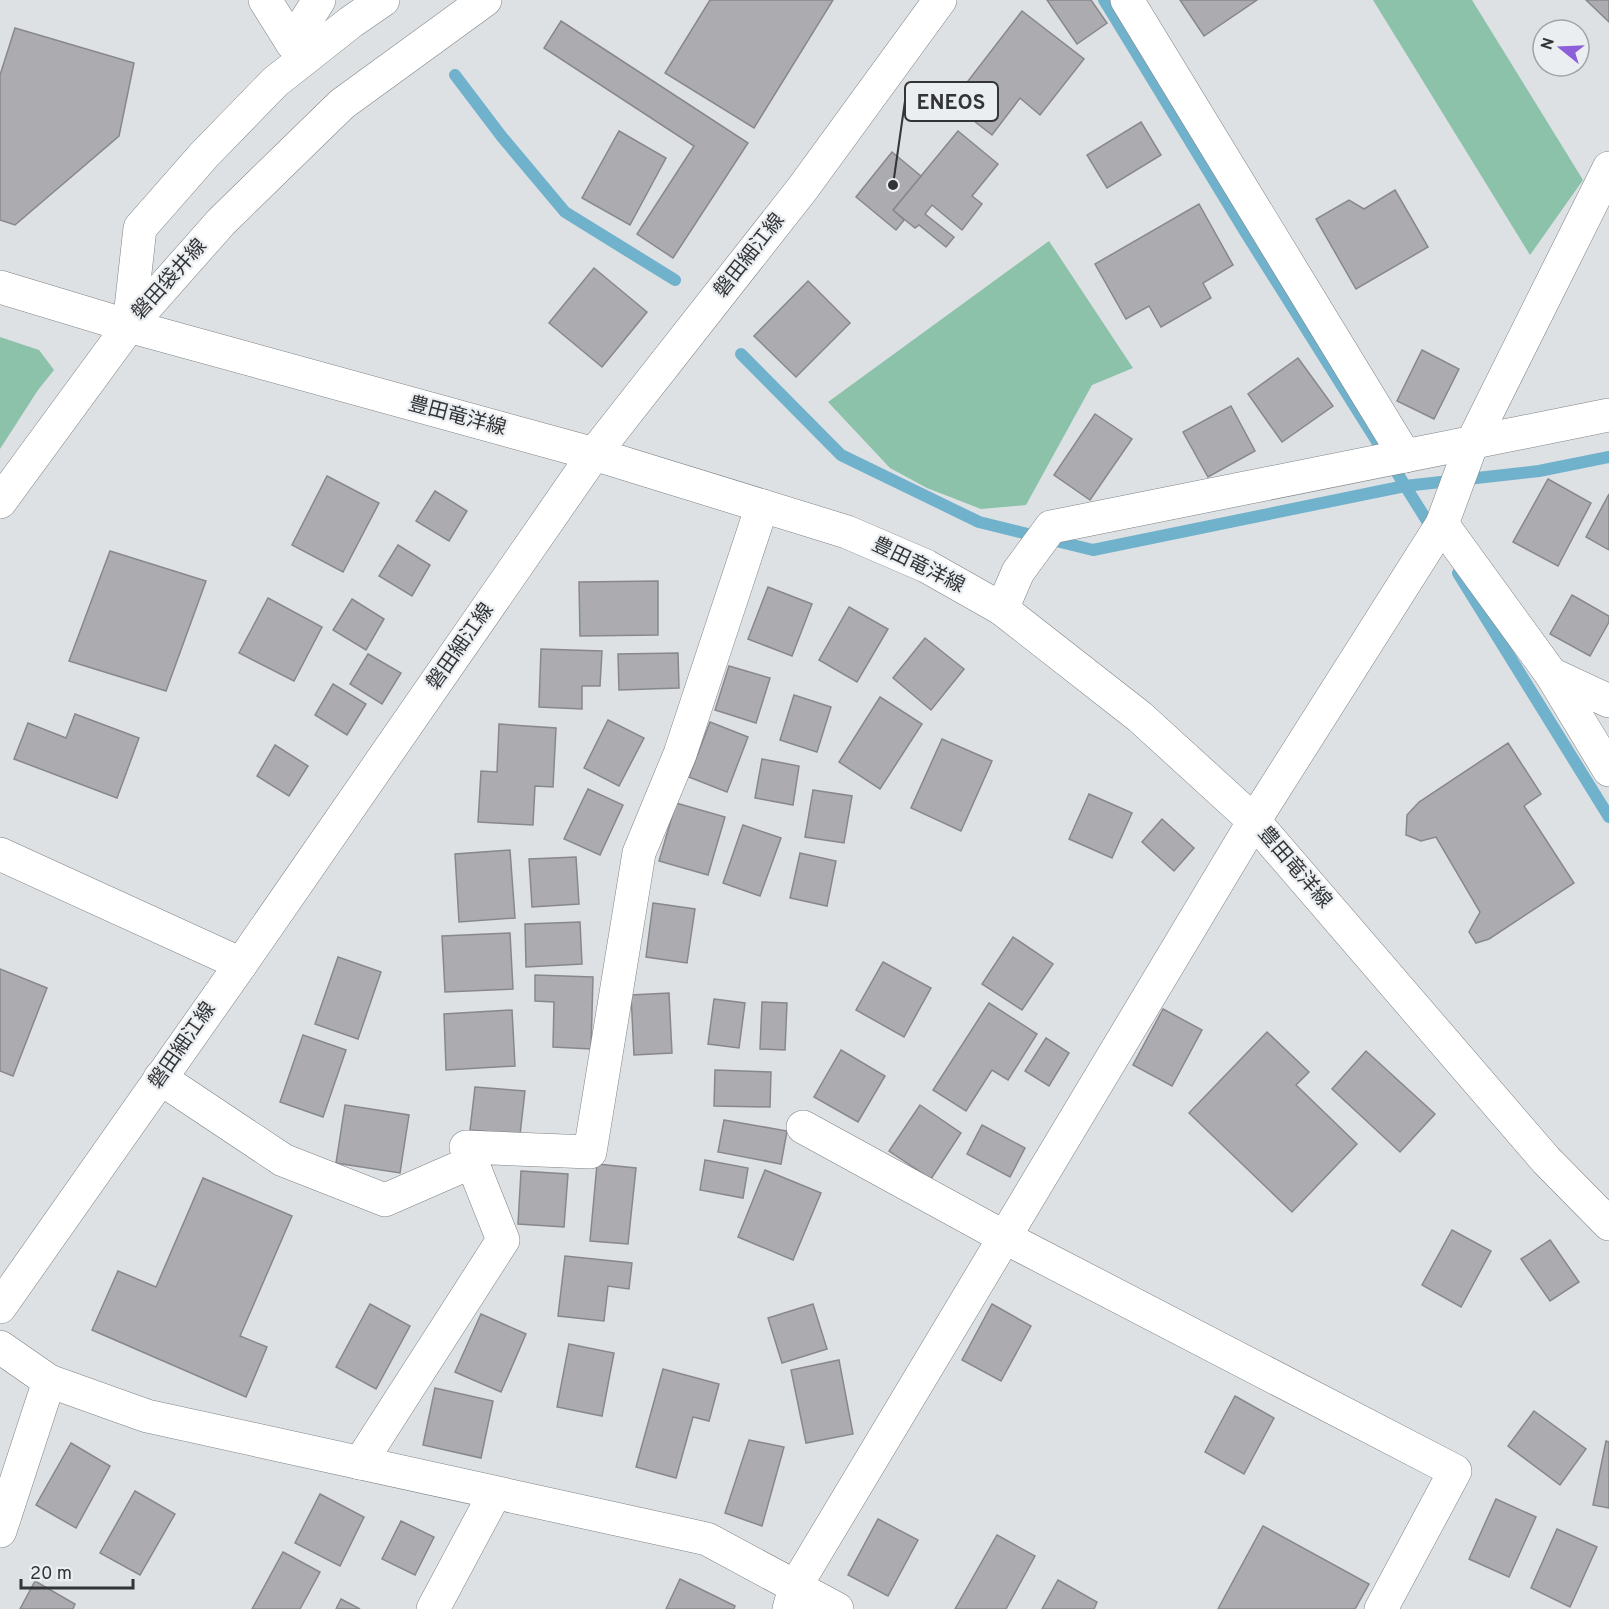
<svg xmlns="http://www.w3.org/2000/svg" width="1609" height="1609" font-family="Overpass,'Noto Sans JP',sans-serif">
<rect width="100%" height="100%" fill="#dde1e4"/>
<g fill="#8bc2a9">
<polygon points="1373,0 1472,0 1583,180 1530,255"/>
<polygon points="1049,241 1133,368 1092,385 1026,505 981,509 927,488 890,468 828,402"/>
<polygon points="0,337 39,350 54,370 38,390 0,449"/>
</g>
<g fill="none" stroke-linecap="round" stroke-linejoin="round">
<g stroke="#70b1cc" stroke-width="12">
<polyline points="1104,0 1244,230 1378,443"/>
<polyline points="455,75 502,137 565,212 675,280"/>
<polyline points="741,354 841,455 979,522 1093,550 1405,486 1539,471 1609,457"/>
<polyline points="1389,460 1434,532"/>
<polyline points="1458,573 1609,817"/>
</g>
</g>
<g fill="#acacb0" stroke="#88888c" stroke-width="1.5">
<polygon points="710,0 833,0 754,128 665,73"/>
<polygon points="1047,0 1091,0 1107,23 1077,44"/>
<polygon points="1180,0 1257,0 1204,36"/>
<polygon points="1586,0 1609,0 1609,22"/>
<polygon points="1022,11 1084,59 1040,115 1020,98 992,135 951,103"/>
<polygon points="561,21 748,143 673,258 637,234 694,146 544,48"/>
<polygon points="15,28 134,63 119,136 15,225 0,220 0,75"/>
<polygon points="1141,122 1161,155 1107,188 1087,155"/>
<polygon points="619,131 666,158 630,225 582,198"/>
<polygon points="958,131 998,164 972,196 982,204 962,230 932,205 925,214 954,237 946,247 919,225 915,228 893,210"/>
<polygon points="892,152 921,176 893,210 904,220 896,230 856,197"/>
<polygon points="1395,190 1428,247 1356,289 1316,219 1349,200 1364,209"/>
<polygon points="1199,204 1233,265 1203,283 1211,298 1161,327 1149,306 1126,319 1095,264"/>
<polygon points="594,268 647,312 602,367 549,323"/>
<polygon points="808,281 850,323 796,377 754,336"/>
<polygon points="1422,350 1459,369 1434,419 1397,401"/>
<polygon points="1298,358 1333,406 1282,442 1248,394"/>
<polygon points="1231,406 1255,451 1208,477 1183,432"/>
<polygon points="1095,414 1132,439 1090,500 1054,475"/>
<polygon points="327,476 379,503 343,572 292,545"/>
<polygon points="1548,479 1591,503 1558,566 1513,542"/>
<polygon points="435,491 467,511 449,541 416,521"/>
<polygon points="1609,494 1609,550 1586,537"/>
<polygon points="398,545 430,565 412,596 379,576"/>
<polygon points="110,551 206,581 166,691 69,661"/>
<polygon points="658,581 658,635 580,636 579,582"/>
<polygon points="768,587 812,604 792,656 748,639"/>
<polygon points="1572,595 1609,616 1609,622 1590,656 1550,634"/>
<polygon points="268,598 322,627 294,681 239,653"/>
<polygon points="352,599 384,619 366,650 333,630"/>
<polygon points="849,607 888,629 857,682 819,660"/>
<polygon points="925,638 964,669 931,710 893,678"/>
<polygon points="541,649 602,651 600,686 582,686 582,709 539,707"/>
<polygon points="678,653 679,688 619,690 618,654"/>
<polygon points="368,654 401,673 382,704 350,684"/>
<polygon points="729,666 770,678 756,723 715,710"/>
<polygon points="333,684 366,704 347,735 315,715"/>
<polygon points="794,695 831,707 817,752 780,740"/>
<polygon points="880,697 922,724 880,789 839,762"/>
<polygon points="75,714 139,738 117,798 14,759 28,723 66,738"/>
<polygon points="608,720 644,738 619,786 584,768"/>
<polygon points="710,722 748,737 727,792 689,777"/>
<polygon points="499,724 556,728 553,787 535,786 533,825 478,822 481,771 497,772"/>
<polygon points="942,739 992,761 961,831 911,808"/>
<polygon points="1508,743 1541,794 1524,806 1574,883 1489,939 1476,943 1469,932 1480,912 1436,837 1421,841 1406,835 1407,815 1419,802"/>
<polygon points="275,745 308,766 289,796 257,776"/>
<polygon points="762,759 799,766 793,805 755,798"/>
<polygon points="588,789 623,805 600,855 564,839"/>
<polygon points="813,790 852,796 844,843 805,837"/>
<polygon points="1089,794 1132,813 1112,858 1069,839"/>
<polygon points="676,803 725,817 708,875 659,861"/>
<polygon points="1162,819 1194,848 1174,871 1142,842"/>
<polygon points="743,825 781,838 760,896 723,883"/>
<polygon points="510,850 515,918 459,922 455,854"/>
<polygon points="800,853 836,861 827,906 790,898"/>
<polygon points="576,857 579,904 532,907 529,859"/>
<polygon points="653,903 695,909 687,963 646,957"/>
<polygon points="580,922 582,964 526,967 525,924"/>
<polygon points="510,933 513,989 445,992 442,936"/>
<polygon points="1013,937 1053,964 1022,1010 982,984"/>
<polygon points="338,957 381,972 358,1039 315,1024"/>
<polygon points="883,962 931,988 904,1037 856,1010"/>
<polygon points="0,969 47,988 13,1076 0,1071"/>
<polygon points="535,975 593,977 591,1049 553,1047 554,1002 535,1001"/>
<polygon points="669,993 672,1053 634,1055 631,995"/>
<polygon points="714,999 745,1003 739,1048 708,1044"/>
<polygon points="762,1002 787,1003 785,1050 760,1049"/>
<polygon points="989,1003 1037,1034 1008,1080 992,1070 966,1111 933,1090"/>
<polygon points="1163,1009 1202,1030 1172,1086 1133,1065"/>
<polygon points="512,1010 515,1066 446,1070 444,1014"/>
<polygon points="1267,1032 1309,1072 1296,1085 1357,1144 1292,1212 1189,1113"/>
<polygon points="303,1035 346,1050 323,1117 280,1102"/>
<polygon points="1046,1038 1069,1053 1049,1086 1025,1071"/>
<polygon points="841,1050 885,1076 858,1122 814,1097"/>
<polygon points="1366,1051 1435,1114 1400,1152 1332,1089"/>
<polygon points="715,1070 771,1072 770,1107 714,1106"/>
<polygon points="475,1087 525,1091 520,1135 470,1130"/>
<polygon points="345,1105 409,1115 400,1173 336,1163"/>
<polygon points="920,1105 961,1133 931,1179 889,1151"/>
<polygon points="724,1120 787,1131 781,1164 718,1152"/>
<polygon points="982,1125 1025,1148 1010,1177 967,1154"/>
<polygon points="705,1160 748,1168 743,1198 700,1190"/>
<polygon points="597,1164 636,1168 628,1244 590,1241"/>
<polygon points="765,1170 821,1193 793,1260 738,1237"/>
<polygon points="521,1171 568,1174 564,1227 518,1224"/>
<polygon points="203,1178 292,1216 240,1336 267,1347 246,1397 92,1330 118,1271 156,1287"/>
<polygon points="1452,1230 1491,1251 1461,1307 1422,1285"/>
<polygon points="1550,1240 1579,1282 1550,1301 1521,1259"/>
<polygon points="565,1256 632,1263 629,1289 608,1286 604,1321 558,1316"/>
<polygon points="370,1304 410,1326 376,1389 336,1367"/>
<polygon points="813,1304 827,1349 782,1363 768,1318"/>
<polygon points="992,1304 1031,1326 1001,1381 962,1360"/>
<polygon points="481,1314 526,1334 501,1392 455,1372"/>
<polygon points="569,1344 614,1353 602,1416 557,1407"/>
<polygon points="839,1360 853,1434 806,1443 791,1370"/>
<polygon points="663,1369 719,1384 709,1421 693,1417 676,1478 636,1467"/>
<polygon points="435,1388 493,1401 481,1458 423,1445"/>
<polygon points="1235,1396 1274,1418 1244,1474 1205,1452"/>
<polygon points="1534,1411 1586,1449 1560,1485 1508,1446"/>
<polygon points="749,1440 784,1447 762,1526 725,1513"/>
<polygon points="1606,1441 1609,1442 1609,1508 1593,1505"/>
<polygon points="71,1443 110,1466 76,1528 36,1505"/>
<polygon points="135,1491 175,1514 140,1575 100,1553"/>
<polygon points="320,1494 364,1517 340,1566 295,1543"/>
<polygon points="1496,1499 1536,1517 1509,1577 1469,1559"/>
<polygon points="878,1519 918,1540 888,1596 848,1575"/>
<polygon points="401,1521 434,1537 415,1575 382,1559"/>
<polygon points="1263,1526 1369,1584 1355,1609 1218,1609"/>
<polygon points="1557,1529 1597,1547 1570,1607 1531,1588"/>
<polygon points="997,1535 1035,1556 1006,1609 955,1609"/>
<polygon points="283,1552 320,1572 300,1609 252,1609"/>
<polygon points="680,1579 735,1606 734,1609 666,1609"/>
<polygon points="1058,1580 1097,1602 1094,1609 1042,1609"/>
<polygon points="35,1581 75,1604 73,1609 20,1609"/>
<polygon points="341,1599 360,1609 336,1609"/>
</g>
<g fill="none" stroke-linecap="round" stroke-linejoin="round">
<defs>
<g id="minor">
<polyline points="265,0 292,43 305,57"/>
<polyline points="1127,0 1405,456"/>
<polyline points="292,43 319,0"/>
<polyline points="1442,524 1551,674 1609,701"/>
<polyline points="1002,609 1018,572 1051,527 1609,415"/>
<polyline points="1551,674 1609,770"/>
<polyline points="0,854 241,964"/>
<polyline points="160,1078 283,1160 385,1200 472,1162"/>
<polyline points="803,1127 1004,1237 1455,1471 1381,1609"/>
<polyline points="0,1347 49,1381 147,1416 707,1539 837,1609"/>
<polyline points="360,1463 503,1240 466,1147 590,1152 639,853 680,754 762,506"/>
<polyline points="0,1531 49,1381"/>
<polyline points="433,1609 495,1493"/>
<polyline points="789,1609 795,1587 1254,821 1442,524 1472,443 1609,168"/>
</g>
<g id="major">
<polyline points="0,287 129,326 594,454 847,532 926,566 1002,609 1140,717 1254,821 1546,1160 1609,1224"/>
<polyline points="129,326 221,222 342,104 485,0"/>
<polyline points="129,326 140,228 204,155 275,82 351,22 383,0"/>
<polyline points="0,1307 241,964 594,454 803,188 940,0"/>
</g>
<polyline id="highway" points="0,502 129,326"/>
</defs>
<use href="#minor" stroke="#7f8285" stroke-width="34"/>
<use href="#major" stroke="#7f8285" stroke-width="34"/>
<use href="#highway" stroke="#7f8285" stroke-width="34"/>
<use href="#minor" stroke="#fff" stroke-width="33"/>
<use href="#major" stroke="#fff" stroke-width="33"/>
<use href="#highway" stroke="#fff" stroke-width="33"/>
</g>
<g text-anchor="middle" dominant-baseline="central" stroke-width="4.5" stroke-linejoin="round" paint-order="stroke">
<g font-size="20" fill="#333436" stroke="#eaeef1">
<text transform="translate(750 256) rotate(-52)">磐田細江線</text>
<text transform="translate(170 280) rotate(-48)">磐田袋井線</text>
<text transform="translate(457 417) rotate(15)">豊田竜洋線</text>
<text transform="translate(918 566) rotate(26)">豊田竜洋線</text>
<text transform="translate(461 647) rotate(-55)">磐田細江線</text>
<text transform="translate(1294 868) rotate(49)">豊田竜洋線</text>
<text transform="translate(183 1046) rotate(-55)">磐田細江線</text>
</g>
</g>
<path fill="none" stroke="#333436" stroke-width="2" d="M893 185L905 101"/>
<circle fill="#333436" stroke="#eaeef1" stroke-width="2" cx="893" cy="185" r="6"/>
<rect fill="#eaeef1" stroke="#333436" stroke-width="2" x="905" y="82" width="93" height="39" rx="6"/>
<g font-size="21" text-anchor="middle" font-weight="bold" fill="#333436">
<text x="951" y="109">ENEOS</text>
</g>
<g transform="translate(1561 48) rotate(288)"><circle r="28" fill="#eaeef1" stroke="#a1a4a6" stroke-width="1.5"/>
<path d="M0-4.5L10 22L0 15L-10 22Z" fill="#8d60da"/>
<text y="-9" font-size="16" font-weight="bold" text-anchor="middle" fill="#333436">N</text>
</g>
<path d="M21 1579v9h112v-9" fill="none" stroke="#333436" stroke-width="3"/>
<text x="30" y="1579" font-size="18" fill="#333436" stroke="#eaeef1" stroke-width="4.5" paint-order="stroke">20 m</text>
</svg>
